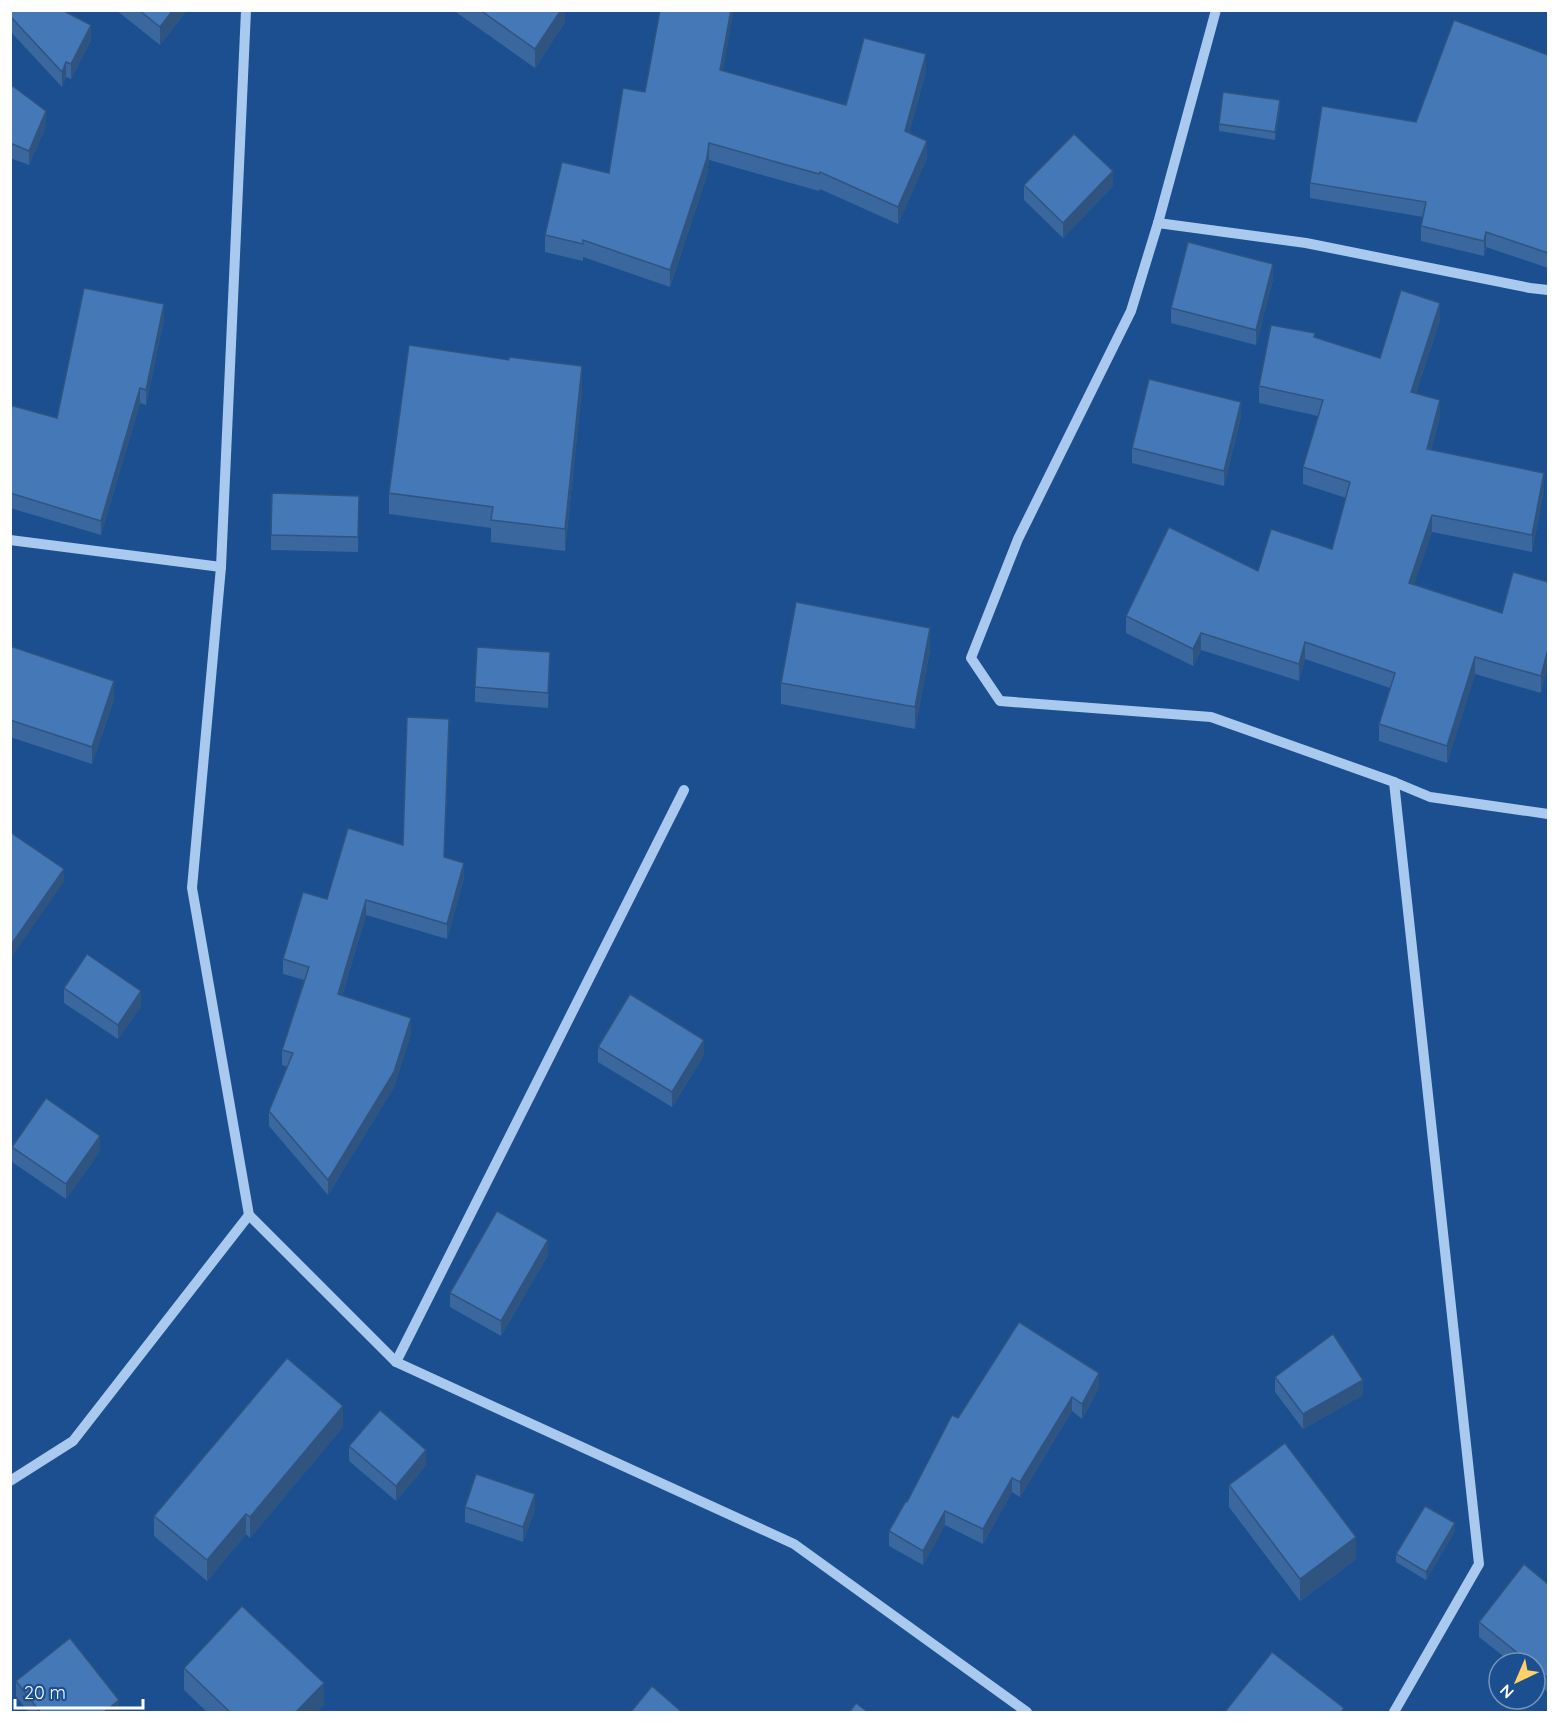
<svg xmlns="http://www.w3.org/2000/svg" width="1559" height="1723" font-family="Quicksand,sans-serif">
<rect width="100%" height="100%" fill="#1b4f8f"/>
<g fill="none" stroke-linecap="round" stroke-linejoin="round">
<g stroke="#a9c9ee" stroke-width="10">
<polyline points="246,10 221,567 192,888 249,1215 396,1362 794,1544 1027,1712"/>
<polyline points="1216,10 1158,223 1131,311 1018,539 971,658 1000,701 1211,717 1394,782 1430,797 1548,814"/>
<polyline points="1158,223 1306,243 1530,288 1548,290"/>
<polyline points="10,540 221,567"/>
<polyline points="396,1362 684,790"/>
<polyline points="10,1481 73,1441 249,1215"/>
<polyline points="1394,1712 1479,1564 1394,782"/>
</g>
</g>
<g fill="#3a679d">
<polygon points="10,10 91,40 71,79 66,77 62,87 10,31"/>
<polygon points="116,10 187,10 160,45"/>
<polygon points="453,10 565,10 565,22 535,68"/>
<polygon points="1548,55 1548,268 1486,247 1484,256 1421,241 1421,226 1423,217 1310,198 1310,183 1416,122"/>
<polygon points="723,71 846,105 926,71 909,133 927,158 898,224 820,189 819,191 709,160 707,175 670,287 583,257 583,261 545,252 545,235 609,173 645,92"/>
<polygon points="10,84 46,126 29,165 10,158"/>
<polygon points="1280,107 1275,140 1219,131 1219,124"/>
<polygon points="1024,185 1113,186 1063,238 1024,200"/>
<polygon points="1273,279 1256,345 1171,323 1171,308"/>
<polygon points="164,319 146,405 140,403 101,535 10,508 10,405 57,418"/>
<polygon points="1440,320 1416,393 1440,417 1431,450 1544,490 1532,552 1432,532 1414,584 1502,613 1548,582 1541,693 1475,674 1447,763 1379,741 1379,724 1390,688 1305,659 1299,681 1201,650 1193,666 1126,633 1126,616 1258,571 1332,549 1346,498 1303,484 1303,467 1318,416 1259,403 1259,386 1315,338 1380,358"/>
<polygon points="582,388 565,551 491,542 491,528 389,514 389,493"/>
<polygon points="1241,417 1224,486 1132,463 1132,448"/>
<polygon points="359,496 358,552 271,550 271,535"/>
<polygon points="10,646 114,699 92,764 10,737"/>
<polygon points="930,650 915,729 781,704 781,683"/>
<polygon points="550,667 548,708 475,702 475,687"/>
<polygon points="449,734 444,857 464,878 447,939 366,915 342,996 411,1033 394,1087 328,1195 269,1126 269,1111 288,1067 282,1065 282,1050 304,980 283,974 283,959 327,899 403,845"/>
<polygon points="64,988 141,1006 118,1039 64,1003"/>
<polygon points="598,1047 704,1055 672,1107 598,1062"/>
<polygon points="12,1147 100,1151 66,1199 12,1162"/>
<polygon points="548,1255 501,1336 450,1307 450,1293"/>
<polygon points="1275,1377 1363,1395 1303,1429 1275,1392"/>
<polygon points="1099,1388 1082,1419 1072,1411 1020,1497 1012,1492 983,1544 945,1525 923,1565 889,1546 889,1531 958,1418"/>
<polygon points="343,1427 250,1538 246,1534 207,1581 154,1536 154,1516"/>
<polygon points="349,1446 426,1465 396,1501 349,1461"/>
<polygon points="1229,1485 1356,1559 1300,1601 1229,1507"/>
<polygon points="465,1507 535,1509 523,1542 465,1522"/>
<polygon points="1455,1531 1426,1580 1396,1562 1396,1554"/>
<polygon points="1548,1584 1548,1693 1535,1682 1535,1663 1512,1663 1479,1637 1479,1622"/>
<polygon points="184,1668 324,1704 316,1713 208,1713 184,1690"/>
<polygon points="16,1681 119,1713 29,1713 16,1696"/>
</g>
<g fill="#305480">
<polygon points="173,10 187,10 160,45 160,27"/>
<polygon points="561,10 565,10 565,22 535,68 535,49"/>
<polygon points="731,10 734,10 720,87 720,70"/>
<polygon points="91,25 91,40 71,79 71,64"/>
<polygon points="926,54 926,71 905,148 905,131"/>
<polygon points="66,62 66,77 62,87 62,72"/>
<polygon points="1280,100 1280,107 1275,140 1275,132"/>
<polygon points="46,111 46,126 29,165 29,151"/>
<polygon points="927,141 927,158 898,224 898,207"/>
<polygon points="709,143 709,160 707,175 670,287 670,270"/>
<polygon points="1113,171 1113,186 1063,238 1063,223"/>
<polygon points="1486,232 1486,247 1484,256 1484,241"/>
<polygon points="1273,264 1273,279 1256,345 1256,330"/>
<polygon points="1440,303 1440,320 1411,409 1411,392"/>
<polygon points="164,304 164,319 146,405 146,390"/>
<polygon points="582,366 582,388 565,551 565,529"/>
<polygon points="140,388 140,403 101,535 101,521"/>
<polygon points="1440,400 1440,417 1427,466 1427,449"/>
<polygon points="1241,402 1241,417 1224,486 1224,471"/>
<polygon points="1544,473 1544,490 1532,552 1532,535"/>
<polygon points="1432,515 1432,532 1409,600 1409,583"/>
<polygon points="930,628 930,650 915,729 915,707"/>
<polygon points="1201,633 1201,650 1193,666 1193,649"/>
<polygon points="1305,642 1305,659 1299,681 1299,664"/>
<polygon points="1548,649 1548,666 1541,693 1541,676"/>
<polygon points="550,652 550,667 548,708 548,693"/>
<polygon points="1475,657 1475,674 1447,763 1447,746"/>
<polygon points="114,681 114,699 92,764 92,747"/>
<polygon points="464,863 464,878 447,939 447,924"/>
<polygon points="64,869 64,882 10,959 10,946"/>
<polygon points="366,900 366,915 338,1009 338,994"/>
<polygon points="141,991 141,1006 118,1039 118,1025"/>
<polygon points="411,1018 411,1033 394,1087 328,1195 328,1180"/>
<polygon points="704,1040 704,1055 672,1107 672,1092"/>
<polygon points="100,1136 100,1151 66,1199 66,1184"/>
<polygon points="548,1240 548,1255 501,1336 501,1321"/>
<polygon points="1099,1373 1099,1388 1082,1419 1082,1404"/>
<polygon points="1363,1380 1363,1395 1303,1429 1303,1414"/>
<polygon points="1072,1397 1072,1411 1020,1497 1020,1482"/>
<polygon points="343,1406 343,1427 250,1538 250,1517"/>
<polygon points="426,1450 426,1465 396,1501 396,1486"/>
<polygon points="1012,1478 1012,1492 983,1544 983,1529"/>
<polygon points="535,1494 535,1509 523,1542 523,1527"/>
<polygon points="945,1511 945,1525 923,1565 923,1551"/>
<polygon points="246,1514 246,1534 207,1581 207,1560"/>
<polygon points="1455,1523 1455,1531 1426,1580 1426,1572"/>
<polygon points="1356,1537 1356,1559 1300,1601 1300,1579"/>
<polygon points="324,1683 324,1704 316,1713 295,1713"/>
<polygon points="119,1700 119,1713 103,1713"/>
</g>
<g fill="#4478b7" stroke="#305480" stroke-width="1.5">
<polygon points="10,10 62,10 91,25 71,64 66,62 62,72 10,16"/>
<polygon points="139,10 173,10 160,27"/>
<polygon points="480,10 561,10 535,49"/>
<polygon points="660,10 731,10 720,70 846,105 864,38 926,54 905,131 927,141 898,207 820,172 819,174 709,143 707,158 670,270 583,240 583,244 545,235 562,162 609,173 623,88 645,92"/>
<polygon points="1454,20 1548,55 1548,253 1486,232 1484,241 1421,226 1426,202 1310,183 1322,106 1416,122"/>
<polygon points="10,84 46,111 29,151 10,143"/>
<polygon points="1223,92 1280,100 1275,132 1219,124"/>
<polygon points="1074,134 1113,171 1063,223 1024,185"/>
<polygon points="1188,242 1273,264 1256,330 1171,308"/>
<polygon points="84,288 164,304 146,390 140,388 101,521 10,493 10,405 57,418"/>
<polygon points="1401,290 1440,303 1411,392 1440,400 1427,449 1544,473 1532,535 1432,515 1409,583 1502,613 1513,572 1548,582 1548,649 1541,676 1475,657 1447,746 1379,724 1395,673 1305,642 1299,664 1201,633 1193,649 1126,616 1169,527 1258,571 1271,529 1332,549 1350,482 1303,467 1323,400 1259,386 1271,325 1315,333 1314,337 1380,358"/>
<polygon points="409,345 509,360 509,357 582,366 565,529 491,520 493,507 389,493"/>
<polygon points="1149,379 1241,402 1224,471 1132,448"/>
<polygon points="272,493 359,496 358,537 271,535"/>
<polygon points="796,602 930,628 915,707 781,683"/>
<polygon points="10,646 114,681 92,747 10,720"/>
<polygon points="477,647 550,652 548,693 475,687"/>
<polygon points="407,717 449,719 444,857 464,863 447,924 366,900 338,994 411,1018 394,1072 328,1180 269,1111 293,1053 282,1050 309,967 283,959 303,892 327,899 348,828 403,845"/>
<polygon points="10,832 64,869 10,946"/>
<polygon points="87,954 141,991 118,1025 64,988"/>
<polygon points="630,994 704,1040 672,1092 598,1047"/>
<polygon points="46,1098 100,1136 66,1184 12,1147"/>
<polygon points="497,1211 548,1240 501,1321 450,1293"/>
<polygon points="1019,1322 1099,1373 1082,1404 1072,1397 1020,1482 1012,1478 983,1529 945,1511 923,1551 889,1531 906,1501 907,1502 952,1415 958,1418"/>
<polygon points="1333,1334 1363,1380 1303,1414 1275,1377"/>
<polygon points="287,1358 343,1406 250,1517 246,1514 207,1560 154,1516"/>
<polygon points="380,1410 426,1450 396,1486 349,1446"/>
<polygon points="1285,1443 1356,1537 1300,1579 1229,1485"/>
<polygon points="476,1474 535,1494 523,1527 465,1507"/>
<polygon points="1425,1506 1455,1523 1426,1572 1396,1554"/>
<polygon points="1524,1564 1548,1584 1548,1678 1535,1667 1535,1663 1530,1663 1479,1622"/>
<polygon points="242,1606 324,1683 295,1713 231,1713 184,1668"/>
<polygon points="70,1638 119,1700 103,1713 41,1713 16,1681"/>
<polygon points="1272,1652 1344,1708 1341,1713 1224,1713"/>
<polygon points="652,1686 683,1713 630,1713"/>
<polygon points="856,1703 869,1713 849,1713"/>
</g>
<rect width="1559" height="1723" fill="none" stroke="#ffffff" stroke-width="24"/>
<g transform="translate(1517 1681) rotate(224)"><circle r="28" fill="#1b4f8f" stroke="#7695bc" stroke-width="1.5"/>
<path d="M0-4.5L10 22L0 15L-10 22Z" fill="#ffd166"/>
<text y="-9" font-size="16" font-weight="bold" text-anchor="middle" fill="#ffffff">N</text>
</g>
<path d="M15 1699v9h128v-9" fill="none" stroke="#ffffff" stroke-width="3"/>
<text x="24" y="1699" font-size="18" fill="#ffffff" stroke="#1b4f8f" stroke-width="4.5" paint-order="stroke">20 m</text>
</svg>
